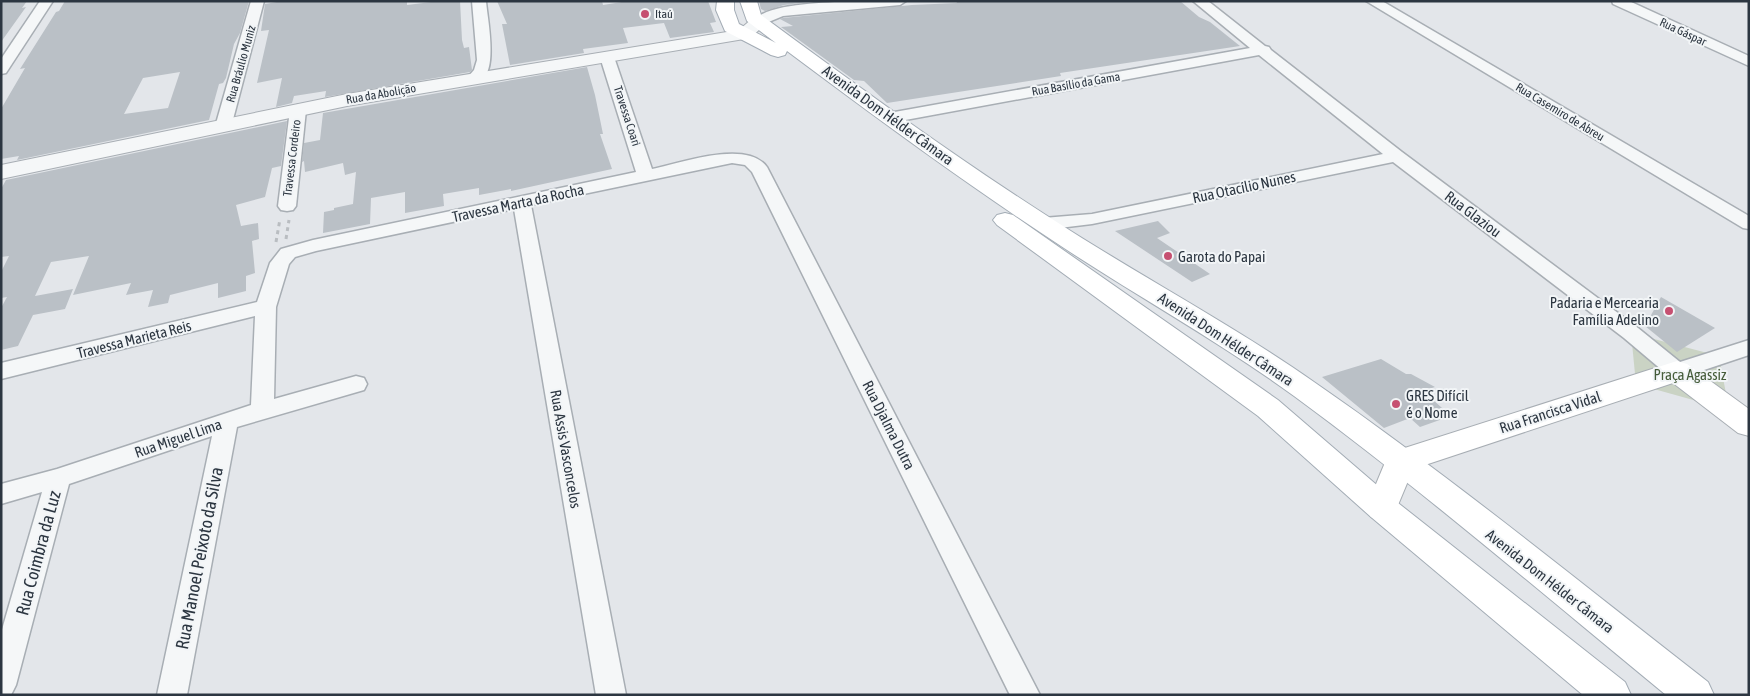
<svg xmlns="http://www.w3.org/2000/svg" width="1750" height="696" font-family="'Asap Condensed',sans-serif">
<rect width="100%" height="100%" fill="#e3e6ea"/>
<polygon fill="#cad3c4" points="1631,333 1719,356 1729,410 1636,384"/>
<g fill="#bac0c6" fill-rule="evenodd">
<polygon points="1,1 27,1 22,8 26,7 1,42"/>
<path d="M65 1H249L240 33 234 44 226 78 223 83 219 84 209 120 17 160 19 156 1 159V109L25 68 20 69 56 12 59 11ZM180 72 168 108 124 114 143 78Z"/>
<polygon points="283,1 407,1 407,5 439,1 460,1 462,40 464,48 469,47 472,70 470,72 325,97 326,91 294,96 292,103 276,107 282,78 257,83 269,30 261,31 265,4"/>
<polygon points="497,1 602,1 603,5 628,1 708,1 716,22 710,23 714,32 670,38 664,23 623,28 628,43 583,49 584,53 510,65 502,24 507,24"/>
<polygon points="759,1 817,1 784,5 765,11 761,9"/>
<polygon points="956,1 1180,1 1199,17 1210,22 1240,46 1060,73 1061,76 887,103 864,81 854,80 781,27 793,26 780,19 783,18 912,5 957,3"/>
<polygon points="587,67 595,95 603,134 600,134 612,169 511,191 511,189 479,195 479,188 443,194 444,206 405,213 405,192 371,198 370,224 323,233 324,212 334,210 334,208 353,204 356,172 345,175 343,163 305,172 304,161 302,162 304,143 320,140 323,113"/>
<polygon points="287,121 281,166 272,168 265,197 236,205 241,226 258,223 259,239 252,241 255,273 246,276 246,291 218,298 218,283 170,295 168,303 148,307 153,290 126,295 131,283 73,295 89,256 51,262 35,296 73,289 65,309 33,315 18,346 1,350 1,308 7,297 1,298 1,272 9,256 1,257 1,189 6,180"/>
<polygon points="1158,221 1170,233 1157,238 1210,274 1192,282 1115,231"/>
<polygon points="1661,297 1715,328 1677,352 1645,326"/>
<polygon points="1381,359 1406,374 1411,374 1435,387 1423,391 1451,416 1420,427 1410,418 1384,428 1322,377"/>
</g>
<g fill="none" stroke-linecap="round" stroke-linejoin="round">
<defs>
<g id="minor">
<polygon points="40,1 53,1 6,73 1,74 1,59"/>
<polygon points="251,1 264,1 231,127 229,130 217,130 215,127"/>
<path d="M472 1H486C487 18 503 90 469 81L467 78 474 70 477 60Z"/>
<path d="M854 1H906L900 5 783 16 759 26 752 22C767 2 830 3 854 1Z"/>
<polygon points="1193,1 1208,1 1265,46 1269,47 1271,50 1402,152 1638,328 1680,362 1749,340 1749,355 1677,379 1669,376 1624,338 1393,162 1092,224 1043,230 1037,228 1034,224 1037,220 1043,218 1092,214 1383,154 1259,55 889,123 883,121 881,118 883,115 889,113 1250,48"/>
<polygon points="1366,1 1382,1 1749,216 1749,229 1743,228"/>
<polygon points="1612,1 1629,1 1749,56 1749,66 1613,4"/>
<path d="M607 53 612 54 614 57 652 169C681 163 747 139 767 167L1040 695H1010L752 172 745 165 732 163 531 205 626 695H596L514 209 316 251 295 257 289 264 276 307 274 399 356 376 364 378 367 384 364 390 237 427 187 695H157L212 436 69 484 16 685 11 695H1V633L42 492 1 504V484L57 469 251 405 255 316 1 379V363L257 302 270 263 281 249 313 240 636 172 600 57 602 54Z"/>
<polygon points="298,105 304,107 306,110 296,206 293,210 287,211 281,210 278,206 290,110 292,107"/>
</g>
<polygon id="tertiary" points="759,17 765,18 768,22 750,38 744,39 347,106 1,179 1,165 347,94 739,30 753,18"/>
<polygon id="secondary" points="1677,361 1687,364 1749,409 1749,436 1738,433 1673,383 1413,469 1393,517 1382,521 1371,517 1366,508 1389,453"/>
<g id="primary">
<path d="M717 1H734V10L739 24 776 43 747 21 740 1H757L761 15C856 85 952 155 1052 219 1138 275 1230 323 1314 382 1450 476 1578 581 1708 682L1714 695H1666C1543 594 1422 490 1294 396 1220 342 1140 298 1064 248 969 186 878 119 787 51L785 55 778 57 771 55 725 31 716 10Z"/>
<polygon points="1005,213 1013,215 1278,400 1393,499 1625,682 1631,695 1583,695 1371,517 1258,416 997,225 993,220 997,215"/>
</g>
</defs>
<use href="#minor" stroke="#a8aeb4" stroke-width="3"/>
<use href="#tertiary" stroke="#a8aeb4" stroke-width="2"/>
<use href="#secondary" stroke="#a8aeb4" stroke-width="2"/>
<use href="#primary" stroke="#a3acb5" stroke-width="2"/>
<g stroke="#b9bdc1" stroke-width="3" stroke-dasharray="4 4" stroke-linecap="butt">
<polyline points="286,239 289,220"/>
<polyline points="276,242 280,219"/>
</g>
<use href="#minor" fill="#f5f7f8" fill-rule="evenodd"/>
<use href="#tertiary" fill="#f5f7f8" fill-rule="evenodd"/>
<use href="#secondary" fill="#fff" fill-rule="evenodd"/>
<use href="#primary" fill="#fff" fill-rule="evenodd"/>
</g>
<g fill="#c65071" stroke="#f2f5f7" stroke-width="2">
<circle cx="645" cy="14" r="5"/>
<circle cx="1168" cy="256" r="5"/>
<circle cx="1669" cy="311" r="5"/>
<circle cx="1396" cy="404" r="5"/>
</g>
<g text-anchor="middle" dominant-baseline="central" stroke-width="4" stroke-linejoin="round" paint-order="stroke">
<g font-size="12" fill="#2c3641" stroke="#f2f5f7" text-anchor="start">
<text x="655" y="14">Itaú</text>
</g>
<g font-size="12" fill="#2c3641" stroke="#f2f5f7">
<text transform="translate(1683 32) rotate(25)">Rua Gáspar</text>
<text transform="translate(241 64) rotate(-74)">Rua Bráulio Muniz</text>
<text transform="translate(1076 84) rotate(-10)">Rua Basílio da Gama</text>
<text transform="translate(381 94) rotate(-10)">Rua da Abolição</text>
<text transform="translate(1560 112) rotate(31)">Rua Casemiro de Abreu</text>
<text transform="translate(627 116) rotate(72)">Travessa Coari</text>
<text transform="translate(292 158) rotate(-83)">Travessa Cordeiro</text>
</g>
<g font-size="15" fill="#2c3641" stroke="#f2f5f7">
<text transform="translate(888 115) rotate(36)">Avenida Dom Hélder Câmara</text>
<text transform="translate(1244 187) rotate(-12)">Rua Otacílio Nunes</text>
<text transform="translate(518 203) rotate(-12)">Travessa Marta da Rocha</text>
<text transform="translate(1473 214) rotate(37)">Rua Glaziou</text>
<text transform="translate(134 339) rotate(-14)">Travessa Marieta Reis</text>
<text transform="translate(1226 339) rotate(33)">Avenida Dom Hélder Câmara</text>
<text transform="translate(1550 412) rotate(-18)">Rua Francisca Vidal</text>
<text transform="translate(889 425) rotate(63)">Rua Djalma Dutra</text>
<text transform="translate(178 438) rotate(-19)">Rua Miguel Lima</text>
<text transform="translate(566 449) rotate(80)">Rua Assis Vasconcelos</text>
<text transform="translate(1550 581) rotate(38)">Avenida Dom Hélder Câmara</text>
</g>
<g font-size="15" fill="#2c3641" stroke="#f2f5f7" text-anchor="start">
<text x="1178" y="256">Garota do Papai</text>
<text x="1659" y="302" text-anchor="end">Padaria e Mercearia<tspan x="1659" dy="17">Família Adelino</tspan></text>
<text x="1406" y="395">GRES Difícil<tspan x="1406" dy="17">é o Nome</tspan></text>
</g>
<g font-size="15" fill="#455c3a" stroke="#f2f5f7">
<text x="1690" y="374">Praça Agassiz</text>
</g>
<g font-size="18" fill="#2c3641" stroke="#f2f5f7">
<text transform="translate(38 553) rotate(-75)">Rua Coimbra da Luz</text>
<text transform="translate(199 558) rotate(-79)">Rua Manoel Peixoto da Silva</text>
</g>
</g>
<rect width="1750" height="696" fill="none" stroke="#2c3641" stroke-width="5"/>
</svg>
